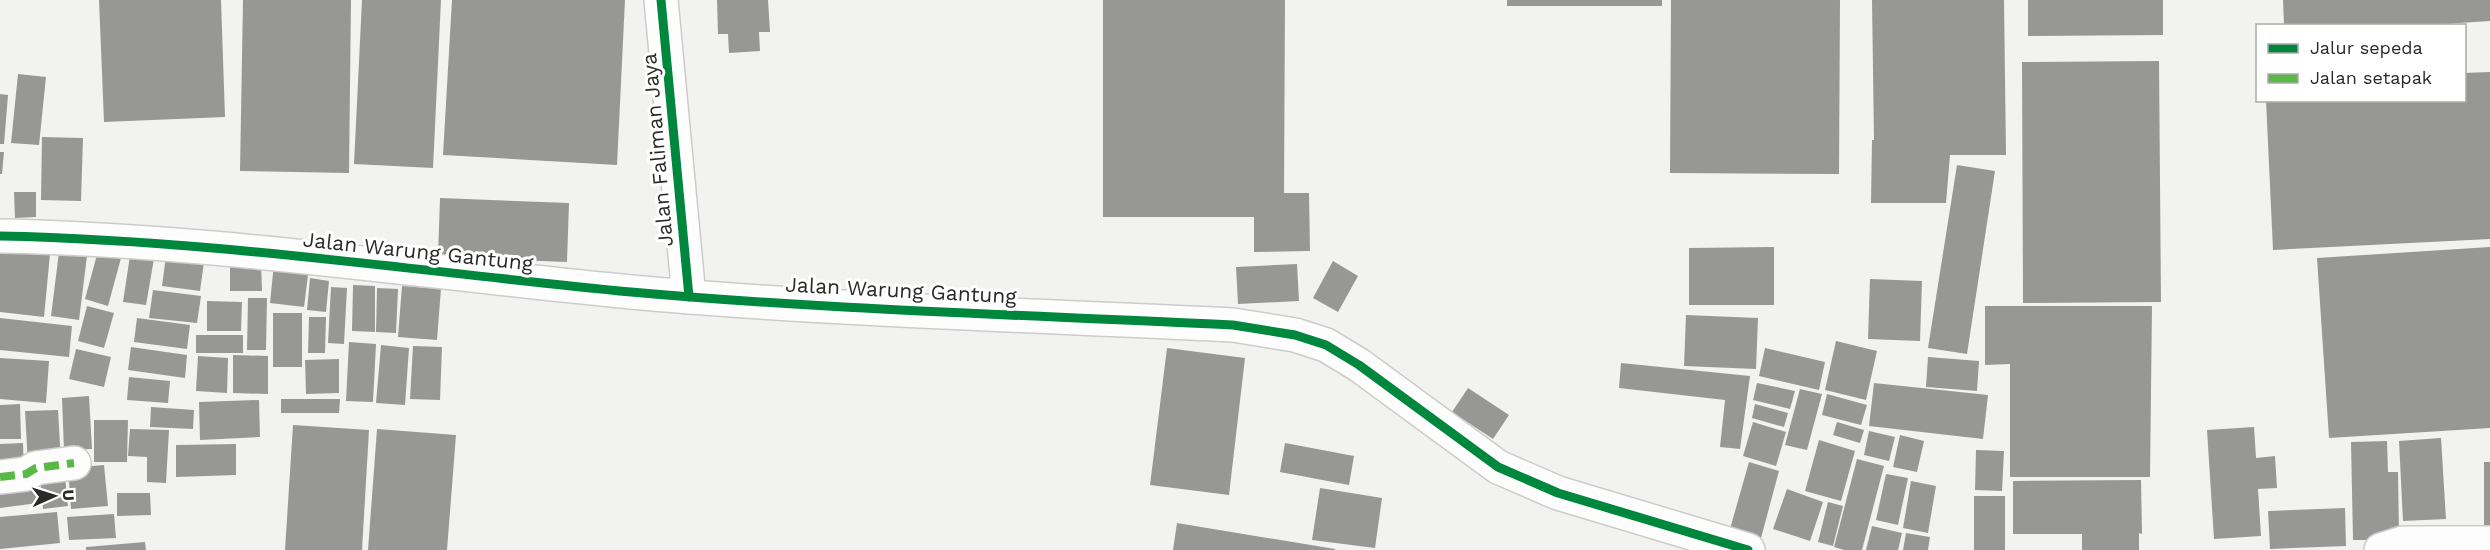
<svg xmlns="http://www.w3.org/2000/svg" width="2490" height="550" font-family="'Work Sans',sans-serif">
<rect width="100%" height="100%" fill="#f2f3f0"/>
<g fill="#979896">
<polygon points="99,0 221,0 225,117 104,122"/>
<polygon points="243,0 351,0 349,173 240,171"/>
<polygon points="362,0 441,0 433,168 354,164"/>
<polygon points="452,0 625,0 617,165 443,155"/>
<polygon points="717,0 768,0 770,32 759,32 760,51 729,53 728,34 718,34"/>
<polygon points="1103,0 1285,0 1284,193 1309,193 1310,251 1254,252 1254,217 1103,217"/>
<rect x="1507" y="0" width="155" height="6"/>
<polygon points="1671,0 1840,0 1839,174 1670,173"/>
<polygon points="1872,0 2004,0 2006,155 1950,155 1946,203 1871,203 1872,140 1874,140"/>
<polygon points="2028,0 2163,0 2163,35 2028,36"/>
<polygon points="2283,0 2490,0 2490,21 2413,26 2284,26"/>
<polygon points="2159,61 2161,302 2023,303 2022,62"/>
<polygon points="2490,72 2490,239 2273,250 2266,100 2464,100 2464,73"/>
<polygon points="18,74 46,77 39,145 11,143"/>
<polygon points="0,94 8,95 4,144 0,144"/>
<polygon points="42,137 83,138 81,201 41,200"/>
<polygon points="0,152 4,152 2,174 0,174"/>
<polygon points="1957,165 1995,171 1967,354 1928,348"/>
<polygon points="14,192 36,192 36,217 15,218"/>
<polygon points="440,198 569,203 567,262 438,257"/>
<polygon points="60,244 88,248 79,320 51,316"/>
<polygon points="1774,247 1774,305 1689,305 1689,248"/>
<polygon points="2490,247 2490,428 2329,438 2317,258"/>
<polygon points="131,249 155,253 146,305 123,302"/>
<polygon points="0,250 50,254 44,317 0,312"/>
<polygon points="98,251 121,258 108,306 85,299"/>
<polygon points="166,256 204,262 200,291 162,286"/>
<polygon points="1333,261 1358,276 1338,312 1313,298"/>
<polygon points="261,263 262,291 230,291 230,264"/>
<polygon points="274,263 309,267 304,307 270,303"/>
<polygon points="1297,264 1299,301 1238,304 1236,267"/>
<polygon points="310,278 329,281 326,312 307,310"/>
<polygon points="1870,279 1922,281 1920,341 1868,339"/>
<polygon points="353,285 375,286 375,332 352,331"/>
<polygon points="402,286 441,289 437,340 398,337"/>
<polygon points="331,287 347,288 344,344 328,343"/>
<polygon points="377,288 398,289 396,333 376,332"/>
<polygon points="153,290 201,296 197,323 149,318"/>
<polygon points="248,298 267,298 266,350 247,350"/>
<polygon points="207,301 242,302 241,331 207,331"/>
<polygon points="87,306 114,313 104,348 78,341"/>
<polygon points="1985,306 2152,306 2150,477 2010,477 2010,364 1985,365"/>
<rect x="273" y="313" width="29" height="54"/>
<polygon points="1686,315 1758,318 1756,369 1684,366"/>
<polygon points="309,317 326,317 325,353 308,353"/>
<polygon points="0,318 72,326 69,357 0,350"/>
<polygon points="137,318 190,325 187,349 134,342"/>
<rect x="196" y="335" width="47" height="18"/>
<polygon points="1836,341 1877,351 1866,400 1825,390"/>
<polygon points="349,342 376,344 373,402 346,401"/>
<polygon points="381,345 409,348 405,405 376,403"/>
<polygon points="413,346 442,347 440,400 410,399"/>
<polygon points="131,347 187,355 185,378 128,370"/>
<polygon points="1167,348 1245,358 1229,495 1150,485"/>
<polygon points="1765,348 1825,362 1819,390 1759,376"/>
<polygon points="76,349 111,357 104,387 69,379"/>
<polygon points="233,355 268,356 268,394 233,393"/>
<polygon points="198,356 228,358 227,393 196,391"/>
<polygon points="1928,357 1979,361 1977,391 1926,387"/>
<polygon points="0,358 49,361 46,403 0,399"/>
<polygon points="339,359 339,393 306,394 305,360"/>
<polygon points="1621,363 1750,376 1740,449 1720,447 1725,400 1619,388"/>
<polygon points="129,377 170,381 168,403 127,400"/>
<polygon points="1757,383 1795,391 1790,409 1753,400"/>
<polygon points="1874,383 1988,395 1983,439 1869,426"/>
<polygon points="1468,388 1509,415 1493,439 1452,412"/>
<polygon points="1800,389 1822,394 1807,450 1785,445"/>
<polygon points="1827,394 1867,405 1861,425 1822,415"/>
<polygon points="89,396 92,449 64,450 62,398"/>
<polygon points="281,399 340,399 339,413 281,413"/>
<polygon points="259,400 260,437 200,440 199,402"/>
<polygon points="20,404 21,439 0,439 0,405"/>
<polygon points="1755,404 1788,413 1784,427 1752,418"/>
<polygon points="151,407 194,410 193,429 150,427"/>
<polygon points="58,410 61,462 28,464 25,411"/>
<polygon points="94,420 128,420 127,462 94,462"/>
<polygon points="1753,422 1786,432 1776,466 1743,456"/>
<polygon points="1837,422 1864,430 1860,443 1833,435"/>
<polygon points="293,425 369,430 362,550 285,550"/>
<polygon points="2254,427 2256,458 2275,456 2277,488 2258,489 2261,536 2214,539 2207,430"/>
<polygon points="130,429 169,430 166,483 147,482 147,457 128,456"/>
<polygon points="377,429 456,435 447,550 368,550"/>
<polygon points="1869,431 1895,437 1889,461 1864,455"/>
<polygon points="1900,435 1924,441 1917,472 1893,467"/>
<polygon points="2441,438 2446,519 2403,521 2399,441"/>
<polygon points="1819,440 1855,451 1841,501 1805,491"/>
<polygon points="2387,441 2388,472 2398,472 2399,535 2389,540 2353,540 2351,442"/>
<polygon points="23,443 24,472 0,473 0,444"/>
<polygon points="1285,443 1354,456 1349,485 1280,472"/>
<polygon points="236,444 236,475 176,477 176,445"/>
<polygon points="1976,450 2004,451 2002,491 1975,490"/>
<polygon points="1857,459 1884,466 1862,550 1844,550 1834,547"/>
<polygon points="1749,462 1779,471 1761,538 1730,529"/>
<rect x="2484" y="462" width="6" height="69"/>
<polygon points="104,465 108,506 71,509 68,468"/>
<polygon points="64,467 68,506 43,509 39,470"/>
<polygon points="1886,474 1908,478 1898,525 1876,520"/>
<polygon points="35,476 38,503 0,508 0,480"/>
<polygon points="2141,480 2142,534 2139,533 2139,550 2082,550 2082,534 2013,534 2013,481"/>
<polygon points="1911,481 1936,486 1928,533 1903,528"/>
<polygon points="1320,488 1382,498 1375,548 1312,540"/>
<polygon points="1787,489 1823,502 1810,541 1773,529"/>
<polygon points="117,493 150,493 151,515 117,516"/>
<rect x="1974" y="496" width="31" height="54"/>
<polygon points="1828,502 1843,506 1833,546 1818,542"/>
<polygon points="2345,508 2346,546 2270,549 2268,511"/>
<polygon points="57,512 60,543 0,549 0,517"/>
<polygon points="114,514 116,538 69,540 67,517"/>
<polygon points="1177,523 1335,549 1335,550 1173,550"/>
<polygon points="1872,526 1902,533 1898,550 1866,550"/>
<polygon points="1906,533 1930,537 1928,550 1903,550"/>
<polygon points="145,542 146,550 86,550 86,547"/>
</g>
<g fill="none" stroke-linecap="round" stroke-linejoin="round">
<defs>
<g id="minor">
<polyline points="661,0 689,297"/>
<path d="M0 236C211 240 421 272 631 292 831 310 1032 315 1233 325L1295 335 1326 345 1359 365 1498 467 1558 493 1748 550"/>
<polyline points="0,477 26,474 36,468 74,463"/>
<polyline points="2381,550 2403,543 2490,543"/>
</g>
</defs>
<use href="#minor" stroke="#ccccca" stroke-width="36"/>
<use href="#minor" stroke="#fdfdfd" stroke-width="33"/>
<polyline stroke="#58b947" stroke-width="8" stroke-dasharray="15 8" stroke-linecap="butt" points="0,477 26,474 36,468 74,463"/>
<defs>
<g id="cycleway">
<polyline points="661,0 689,297"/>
<path d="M0 236C211 240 421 272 631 292 831 310 1032 315 1233 325L1295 335 1326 345 1359 365 1498 467 1558 493 1748 550"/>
</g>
</defs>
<use href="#cycleway" stroke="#fff" stroke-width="13"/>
<use href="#cycleway" stroke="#00873e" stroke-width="9"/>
</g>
<g text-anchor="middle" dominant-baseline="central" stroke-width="6" stroke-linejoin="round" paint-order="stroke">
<g font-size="21" fill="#2a2b29" stroke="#fff">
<text transform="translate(657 150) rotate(-95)">Jalan Faliman Jaya</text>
<text transform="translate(418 251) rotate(6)">Jalan Warung Gantung</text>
<text transform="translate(901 290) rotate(3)">Jalan Warung Gantung</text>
</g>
</g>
<rect x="2256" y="24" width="210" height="78" fill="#ffffff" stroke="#aaaaa9" stroke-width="1.5"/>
<rect x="2268" y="44" width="30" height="9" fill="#00873e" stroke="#aaaaa9" stroke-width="1.5"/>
<text x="2310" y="54" font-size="18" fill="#2a2b29">Jalur sepeda</text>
<rect x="2268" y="74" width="30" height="9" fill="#58b947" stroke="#aaaaa9" stroke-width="1.5"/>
<text x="2310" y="84" font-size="18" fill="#2a2b29">Jalan setapak</text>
<g transform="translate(54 496) rotate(87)" stroke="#ffffff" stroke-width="4.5" paint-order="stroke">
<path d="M0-4.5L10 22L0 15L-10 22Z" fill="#2a2b29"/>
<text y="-9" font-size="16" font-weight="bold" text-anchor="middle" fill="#2a2b29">U</text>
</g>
</svg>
